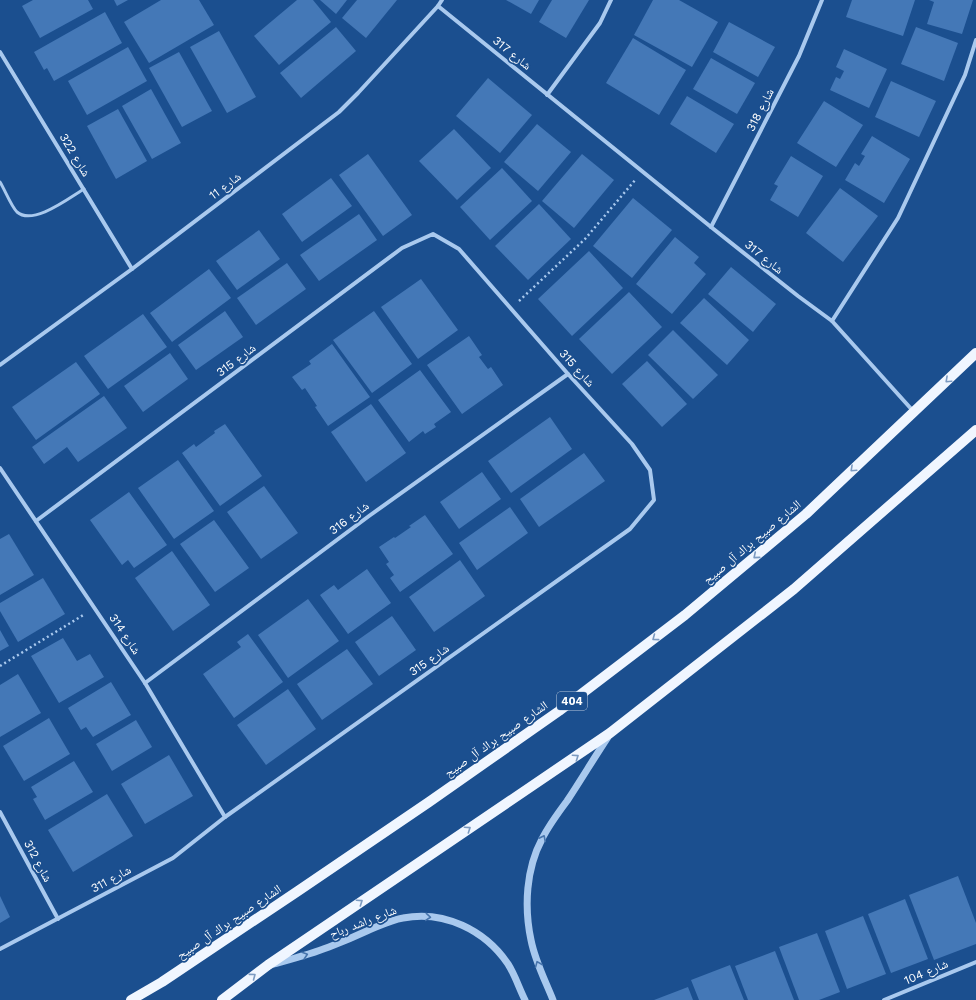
<svg xmlns="http://www.w3.org/2000/svg" width="976" height="1000" font-family="'Work Sans','Noto Naskh Arabic',sans-serif">
<rect width="100%" height="100%" fill="#1b4f8f"/>
<g fill="#4478b7">
<polygon points="33,0 88,0 93,9 40,38 22,6"/>
<polygon points="114,0 128,0 117,6"/>
<polygon points="161,0 199,0 214,25 149,63 124,22"/>
<polygon points="297,0 313,0 331,22 279,65 254,36"/>
<polygon points="320,0 347,0 336,14"/>
<polygon points="357,0 397,0 366,38 342,18"/>
<polygon points="506,0 539,0 531,14"/>
<polygon points="552,0 589,0 566,38 539,22"/>
<polygon points="653,0 679,0 718,22 692,67 634,35"/>
<polygon points="852,0 915,0 903,36 846,17"/>
<polygon points="929,0 973,0 962,34 927,24 934,2"/>
<polygon points="105,12 122,43 54,81 47,68 44,70 34,52"/>
<polygon points="729,22 775,47 758,77 713,52"/>
<polygon points="336,27 356,51 301,98 280,73"/>
<polygon points="916,27 958,43 944,81 901,64"/>
<polygon points="219,31 256,97 227,113 190,47"/>
<polygon points="633,38 686,70 659,115 606,83"/>
<polygon points="128,47 147,81 87,115 68,81"/>
<polygon points="844,49 887,69 869,108 830,90 836,77 840,79 844,71 836,67"/>
<polygon points="179,52 212,111 182,127 149,68"/>
<polygon points="711,58 755,83 737,114 693,89"/>
<polygon points="488,78 532,115 500,153 456,116"/>
<polygon points="891,81 936,101 919,137 875,117"/>
<polygon points="151,89 181,143 152,159 122,106"/>
<polygon points="687,96 734,124 716,153 670,124"/>
<polygon points="824,101 863,125 836,167 797,143"/>
<polygon points="118,109 147,161 116,179 87,126"/>
<polygon points="537,124 571,152 538,191 504,162"/>
<polygon points="454,129 491,168 457,200 419,161"/>
<polygon points="872,136 910,159 884,203 845,180 855,163 859,166 865,156 861,154"/>
<polygon points="368,154 412,215 383,236 339,175"/>
<polygon points="582,154 614,180 574,228 542,201"/>
<polygon points="791,156 823,176 798,217 770,200 778,186 774,184"/>
<polygon points="502,168 532,201 490,240 460,207"/>
<polygon points="331,178 352,206 302,242 282,214"/>
<polygon points="840,188 878,216 843,262 806,233"/>
<polygon points="633,198 672,230 632,278 593,246"/>
<polygon points="539,204 571,239 528,280 495,246"/>
<polygon points="359,214 377,240 319,281 300,255"/>
<polygon points="259,230 280,259 237,290 216,261"/>
<polygon points="675,237 699,257 694,263 706,274 672,314 636,284"/>
<polygon points="589,251 623,288 572,336 538,299"/>
<polygon points="287,263 306,289 256,325 237,298"/>
<polygon points="731,267 776,304 753,332 708,294"/>
<polygon points="209,269 231,298 172,342 150,313"/>
<polygon points="421,279 458,330 418,359 381,307"/>
<polygon points="629,292 662,327 612,374 579,339"/>
<polygon points="704,298 749,340 727,365 680,323"/>
<polygon points="225,311 243,337 196,370 178,345"/>
<polygon points="374,311 412,364 372,393 333,340"/>
<polygon points="143,314 167,347 108,389 84,356"/>
<polygon points="673,330 718,375 693,399 648,355"/>
<polygon points="469,336 482,355 479,357 488,369 491,367 503,385 462,414 427,365"/>
<polygon points="332,344 370,397 328,426 315,407 317,406 305,388 302,390 292,377 311,364 309,361"/>
<polygon points="170,353 188,379 143,412 124,386"/>
<polygon points="647,361 687,404 662,427 622,384"/>
<polygon points="76,362 100,394 36,440 12,407"/>
<polygon points="420,370 451,412 434,424 436,427 425,434 423,431 409,442 378,400"/>
<polygon points="104,396 127,428 78,462 67,447 44,464 32,447"/>
<polygon points="371,404 406,453 366,482 331,432"/>
<polygon points="550,417 572,449 511,493 488,461"/>
<polygon points="225,424 262,476 220,506 182,453 194,444 196,447 215,433 214,431"/>
<polygon points="584,453 605,481 539,527 520,499"/>
<polygon points="178,460 214,511 174,539 138,488"/>
<polygon points="482,472 501,499 459,529 440,502"/>
<polygon points="264,486 298,533 261,559 227,512"/>
<polygon points="129,492 167,545 134,568 128,560 122,565 90,520"/>
<polygon points="510,507 528,533 477,570 459,543"/>
<polygon points="425,515 453,554 400,592 390,578 394,575 386,564 389,562 379,547 394,537 395,538 411,527 409,526"/>
<polygon points="214,520 249,568 215,592 180,544"/>
<polygon points="9,534 34,575 0,595 0,539"/>
<polygon points="172,551 210,605 173,631 135,578"/>
<polygon points="460,560 485,596 434,632 409,597"/>
<polygon points="367,569 391,603 348,634 320,595 334,585 338,590"/>
<polygon points="43,578 65,614 18,642 0,611 0,603"/>
<polygon points="308,599 339,641 288,678 258,635"/>
<polygon points="392,616 416,650 379,676 355,642"/>
<polygon points="0,630 9,646 0,651"/>
<polygon points="248,634 283,682 234,718 203,674 241,647 237,642"/>
<polygon points="63,638 77,661 90,654 104,677 59,703 31,656"/>
<polygon points="347,649 373,684 322,720 297,684"/>
<polygon points="18,674 41,713 0,737 0,685"/>
<polygon points="111,682 131,715 93,737 86,727 81,730 68,708"/>
<polygon points="288,689 316,729 266,765 237,725"/>
<polygon points="49,718 70,754 24,781 3,746"/>
<polygon points="136,720 152,747 112,771 96,744"/>
<polygon points="169,755 193,796 145,824 121,784"/>
<polygon points="74,761 93,792 45,820 33,799 37,797 31,787"/>
<polygon points="107,794 133,836 73,872 48,830"/>
<polygon points="958,876 976,923 976,944 934,960 909,895"/>
<polygon points="0,896 10,917 0,923"/>
<polygon points="905,899 928,959 891,973 868,914"/>
<polygon points="863,916 886,974 847,989 825,931"/>
<polygon points="817,933 840,992 819,1000 799,1000 779,947"/>
<polygon points="775,951 794,1000 748,1000 735,966"/>
<polygon points="730,965 744,1000 699,1000 691,980"/>
<polygon points="688,987 693,1000 654,1000"/>
</g>
<g fill="none" stroke-linecap="round" stroke-linejoin="round">
<g stroke="#a9c9ee" stroke-width="2.5" stroke-dasharray="2 3" stroke-linecap="butt">
<polyline points="519,301 585,239 636,179"/>
<polyline points="0,666 85,614"/>
</g>
<path stroke="#a9c9ee" stroke-width="3" d="M0 182C5 190 11 206 17 212 33 226 69 198 84 189"/>
<g stroke="#a9c9ee" stroke-width="4">
<polyline points="438,6 711,227 798,296 832,321 898,218 965,75 976,40"/>
<polyline points="0,52 132,269"/>
<polyline points="547,95 600,23 611,0"/>
<polyline points="711,227 799,56 822,0"/>
<polyline points="832,321 914,412"/>
<polyline points="0,365 132,269 339,112 358,93 438,6 442,0"/>
<polyline points="0,468 145,683 225,817"/>
<polyline points="145,683 369,516 568,374"/>
<polyline points="0,812 58,919"/>
<polyline points="0,949 173,858 225,817 630,529 654,500 650,470 632,444 568,374 459,249 433,234 402,248 36,521"/>
<polyline points="884,1000 976,962"/>
</g>
<g stroke="#a9c9ee" stroke-width="7">
<path d="M274 964C292 959 311 954 329 947 342 942 356 936 369 930 379 926 391 920 403 918 444 910 485 930 508 964 515 975 519 988 525 1000"/>
<path d="M553 1000C545 980 535 961 531 940 524 907 526 869 542 839 549 825 558 813 567 801 581 780 594 758 608 737"/>
</g>
<g stroke="#f0f6ff" stroke-width="10">
<polyline points="131,1000 162,982 298,891 429,802 559,711 685,615 806,514 976,353"/>
<polyline points="222,1000 268,965 610,733 794,589 976,430"/>
</g>
</g>
<defs><path id="oneway-chevron" d="M-2-3.5L2.5 0L-2 3.5" fill="none" stroke-width="1.6" stroke-linecap="round" stroke-linejoin="round"/></defs>
<g stroke="#7b9ac1">
<use href="#oneway-chevron" transform="translate(948 380) rotate(137)"/>
<use href="#oneway-chevron" transform="translate(853 469) rotate(137)"/>
<use href="#oneway-chevron" transform="translate(756 556) rotate(140)"/>
<use href="#oneway-chevron" transform="translate(655 638) rotate(143)"/>
<use href="#oneway-chevron" transform="translate(576 757) rotate(-34)"/>
<use href="#oneway-chevron" transform="translate(468 829) rotate(-34)"/>
<use href="#oneway-chevron" transform="translate(360 902) rotate(-34)"/>
<use href="#oneway-chevron" transform="translate(253 976) rotate(-37)"/>
</g>
<g stroke="#4674ac">
<use href="#oneway-chevron" transform="translate(543 838) rotate(-63)"/>
<use href="#oneway-chevron" transform="translate(428 917) rotate(5)"/>
<use href="#oneway-chevron" transform="translate(305 955) rotate(-18)"/>
<use href="#oneway-chevron" transform="translate(538 964) rotate(-112)"/>
</g>
<g text-anchor="middle" dominant-baseline="central" stroke-width="3.5" stroke-linejoin="round" paint-order="stroke">
<rect fill="#1b4f8f" stroke="#bbcadd" stroke-width="1" x="557" y="692" width="30" height="18" rx="3"/>
<g font-size="11" font-weight="bold" fill="#fff">
<text x="572" y="701">404</text>
</g>
<g font-size="12" fill="#fff" stroke="#1b4f8f">
<text transform="translate(512 53) rotate(39)">شارع 317</text>
<text transform="translate(760 110) rotate(-63)">شارع 318</text>
<text transform="translate(75 155) rotate(59)">شارع 322</text>
<text transform="translate(225 186) rotate(-37)">شارع 11</text>
<text transform="translate(764 257) rotate(39)">شارع 317</text>
<text transform="translate(236 360) rotate(-37)">شارع 315</text>
<text transform="translate(577 368) rotate(48)">شارع 315</text>
<text transform="translate(349 518) rotate(-37)">شارع 316</text>
<text transform="translate(752 542) rotate(-40)">الشارع صبيح براك آل صبيح</text>
<text transform="translate(125 634) rotate(56)">شارع 314</text>
<text transform="translate(429 660) rotate(-35)">شارع 315</text>
<text transform="translate(496 739) rotate(-35)">الشارع صبيح براك آل صبيح</text>
<text transform="translate(38 861) rotate(62)">شارع 312</text>
<text transform="translate(111 879) rotate(-28)">شارع 311</text>
<text transform="translate(229 922) rotate(-34)">الشارع صبيح براك آل صبيح</text>
<text transform="translate(363 922) rotate(-21)">شارع راشد رباح</text>
<text transform="translate(926 972) rotate(-23)">شارع 104</text>
</g>
</g>
</svg>
